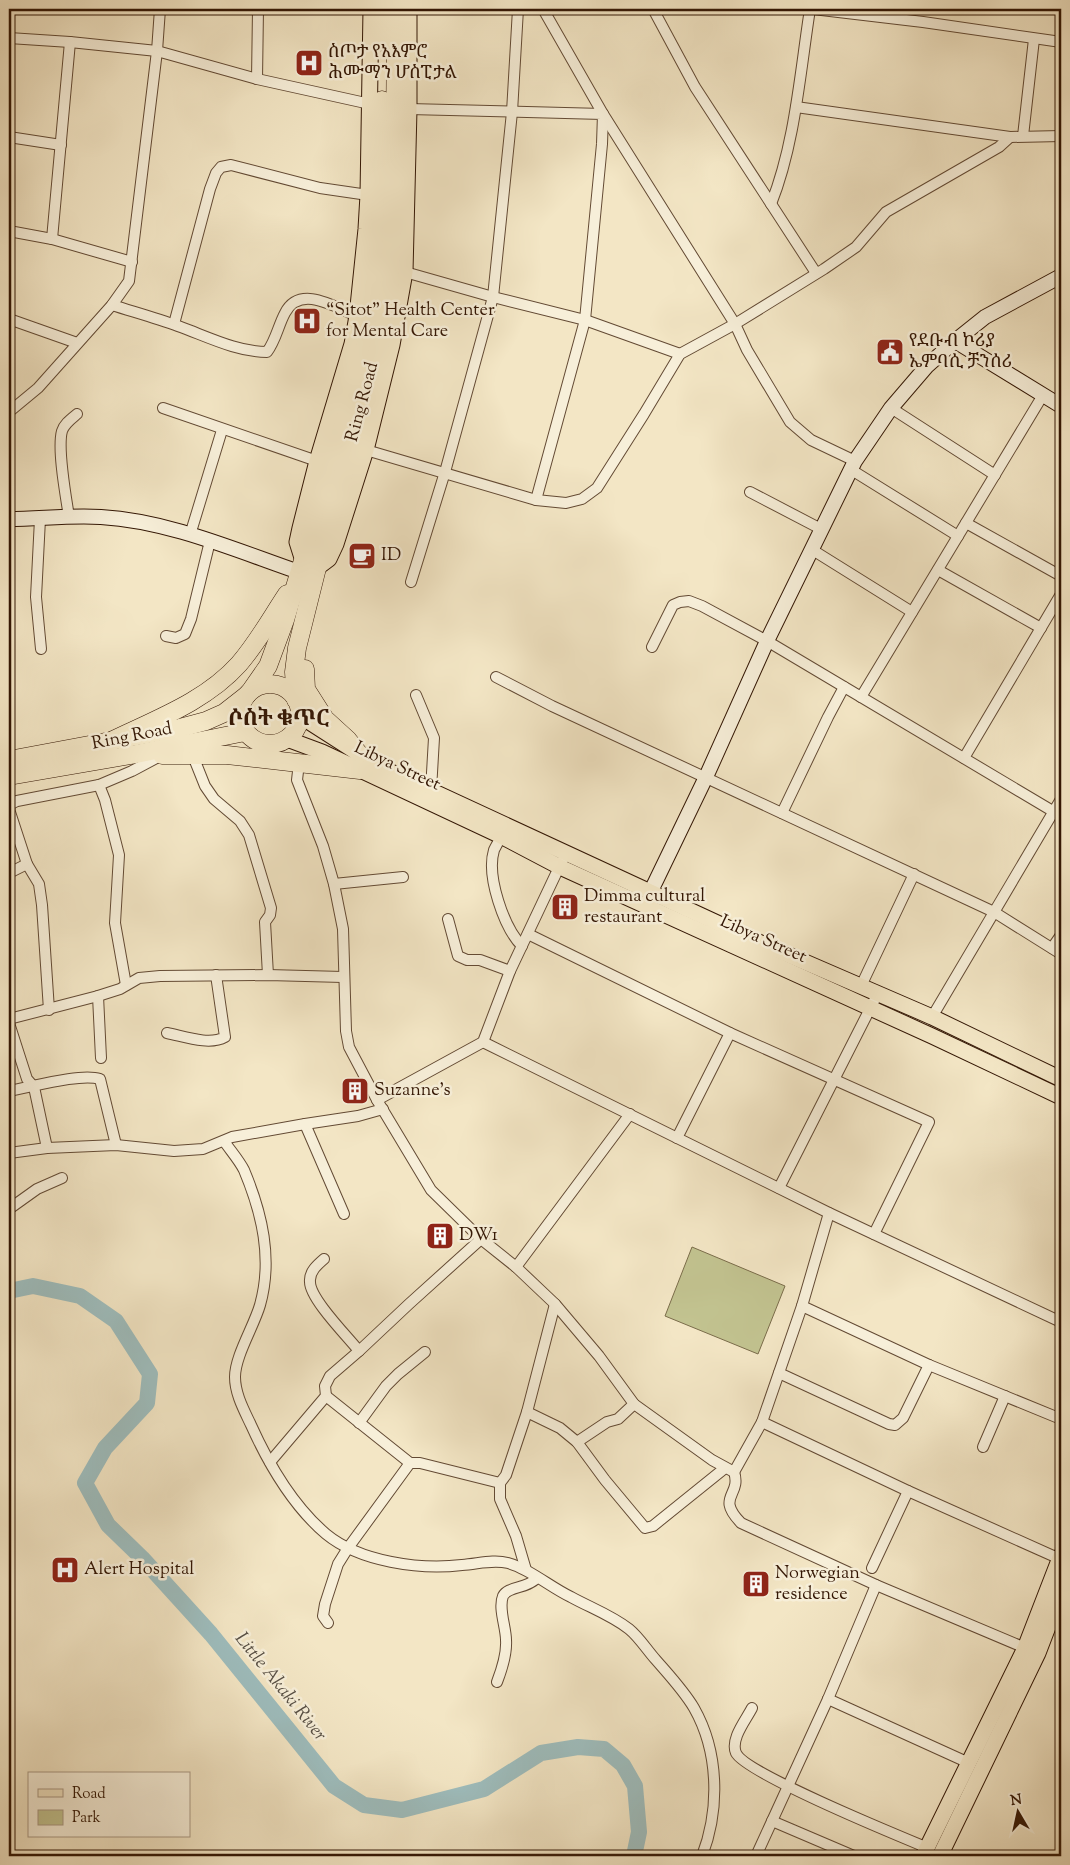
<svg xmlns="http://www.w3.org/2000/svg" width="1070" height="1865" font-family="'Sorts Mill Goudy','Noto Serif Ethiopic',serif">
<rect width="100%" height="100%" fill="#f3e6c5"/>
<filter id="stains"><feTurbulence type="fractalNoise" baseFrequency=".004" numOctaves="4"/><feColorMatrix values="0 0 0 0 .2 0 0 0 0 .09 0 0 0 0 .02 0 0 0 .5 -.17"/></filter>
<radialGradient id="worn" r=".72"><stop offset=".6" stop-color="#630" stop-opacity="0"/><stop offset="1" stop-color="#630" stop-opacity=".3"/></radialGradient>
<polygon fill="#c2c390" stroke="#7a6c4a" points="692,1247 785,1286 758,1354 665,1316"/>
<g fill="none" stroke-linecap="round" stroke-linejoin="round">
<polyline stroke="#9ebdbd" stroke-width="16" points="9,1291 33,1286 80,1296 116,1321 150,1374 147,1403 105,1448 85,1483 108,1525 142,1558 211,1634 334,1786 364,1805 402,1810 484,1789 541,1753 578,1747 604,1749 623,1765 635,1786 639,1832 634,1856"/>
<defs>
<g id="street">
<polyline points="543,9 603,114 735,324 747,350 790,422 811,440 855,461"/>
<polyline points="653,9 695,87 816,273"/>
<polyline points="813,9 923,22 1061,42"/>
<polyline points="9,38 70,42 157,51 257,79 370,104"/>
<polyline points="257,79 258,9"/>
<polyline points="796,107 1010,137 1061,136"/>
<polyline points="409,109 603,114 602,144 585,320 536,500"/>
<polyline points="1023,136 1034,39"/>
<polyline points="9,137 61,145"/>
<path d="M771 204C795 144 800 73 810 9"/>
<polyline points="9,231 52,239 132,262"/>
<polyline points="52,239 70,42"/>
<polyline points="405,272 493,297 585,320 680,354"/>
<path d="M112 305C134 312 156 318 178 326 206 336 237 352 267 352 276 340 278 326 285 313 300 284 335 307 357 316"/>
<polyline points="9,319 77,343"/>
<polyline points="174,324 210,189 216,173 221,167 231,165 320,188 368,195"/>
<polyline points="163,408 317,461"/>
<polyline points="891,408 995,475"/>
<polyline points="9,412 38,388 112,305 129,281 157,51 160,9"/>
<polyline points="366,450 536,500 566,503 582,499 597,488 644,414 680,354 735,324 824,269 856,247 886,212 999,147 1010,137"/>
<polyline points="850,469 958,536"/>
<polyline points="750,492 821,529"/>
<path d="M69 517C66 497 57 449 62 431 64 424 71 419 77 414"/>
<polyline points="40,519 36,597 41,649"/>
<polyline points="966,523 1061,576"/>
<polyline points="190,535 222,430"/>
<polyline points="811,549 912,612"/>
<polyline points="938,570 1041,628"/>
<polyline points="411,582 445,472 493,297 512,112 518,9"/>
<polyline points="166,636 176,638 185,634 191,619 210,541"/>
<polyline points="652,647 673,605 680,602 689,601 702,606 767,641 1061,816"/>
<polyline points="496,677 552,706 994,912 1061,954"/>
<polyline points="416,695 434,738 431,790"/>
<polyline points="861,697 1043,395"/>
<polyline points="193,756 205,786 214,799 240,821 249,835 271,908 270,915 265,922 268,975"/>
<polyline points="964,758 1061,594"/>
<path d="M299 763 297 780 323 846 334 884 343 929 346 1031 349 1047 377 1100 431 1190 481 1239 516 1267 555 1304 599 1356 634 1404 712 1460 734 1472C742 1496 715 1496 741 1523L876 1585 1030 1650"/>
<polyline points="99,785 105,800 119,855 115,923 126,985"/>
<polyline points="9,808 11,804 17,801 99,785 132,771 162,755"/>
<polyline points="9,809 27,864 39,884 42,905 49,1010"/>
<polyline points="782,813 828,717 844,687"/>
<path d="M501 836C499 841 496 846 494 850 486 876 504 928 522 946"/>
<polyline points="9,873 27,864"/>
<polyline points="334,884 403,877"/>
<polyline points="448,919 458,956 467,960 480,960 510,971"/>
<polyline points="528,934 730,1033 929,1122 874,1234"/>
<polyline points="1052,948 1061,935"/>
<polyline points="861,986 914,874"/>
<polyline points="98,996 101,1058"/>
<polyline points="932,1017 1061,799"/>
<polyline points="9,1019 98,996 120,989 139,978 160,976 268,975 343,977"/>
<polyline points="9,1023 27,1079 34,1087 47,1148"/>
<path d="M167 1033C183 1036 209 1046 225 1037L216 975"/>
<polyline points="483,1042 829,1213 1061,1322"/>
<path d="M9 1091C32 1087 80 1073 100 1079L116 1145"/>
<polyline points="377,1100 483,1042 510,971 562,861"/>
<polyline points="305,1124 344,1214"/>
<polyline points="677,1138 730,1033"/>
<path d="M224 1141C230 1150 239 1160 244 1170 262 1213 273 1259 260 1305 254 1326 235 1356 235 1377 235 1394 244 1410 251 1425 269 1465 292 1505 326 1534 360 1562 420 1570 462 1565 478 1564 493 1559 508 1563 530 1569 550 1587 571 1597 591 1608 611 1615 629 1629 639 1637 647 1650 656 1660 669 1675 684 1691 694 1708 719 1752 720 1809 702 1856"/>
<polyline points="9,1153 47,1148 116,1145 174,1151 203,1149 232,1137 305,1124 358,1116 383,1109"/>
<polyline points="779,1188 878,993"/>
<polyline points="9,1209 37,1189 62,1178"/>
<path d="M324 1259C317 1265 309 1272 310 1282 310 1299 348 1337 359 1351"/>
<polyline points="516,1267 630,1114"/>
<polyline points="802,1306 929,1365 1061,1419"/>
<polyline points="779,1373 889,1424 895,1425 903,1418 929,1365"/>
<polyline points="326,1396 410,1463 420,1463 500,1483"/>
<polyline points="527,1412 560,1428 577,1442 605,1480 645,1528 653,1526 725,1468"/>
<polyline points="762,1422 908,1491 1060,1559"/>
<polyline points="359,1423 386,1386 398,1374 425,1352"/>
<polyline points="577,1442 607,1422 618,1419 634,1404"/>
<polyline points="983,1447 1005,1396"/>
<polyline points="270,1462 326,1396 325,1386 330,1376 359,1351 409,1304 481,1239"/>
<polyline points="734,1472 762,1422 802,1306 829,1213"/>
<polyline points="872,1568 908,1491"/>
<polyline points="526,1570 516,1536 500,1499 500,1483 506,1475 527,1412 555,1304"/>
<polyline points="328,1623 323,1616 325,1604 338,1564 348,1548 410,1463"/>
<path d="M497 1682C502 1669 507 1654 506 1640 506 1627 498 1608 503 1596 508 1586 527 1589 537 1578"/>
<polyline points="828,1699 969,1763"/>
<path d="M752 1708C746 1720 730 1739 736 1753 745 1773 899 1836 928 1848"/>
<polyline points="772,1821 854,1856"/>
<polyline points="756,1856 828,1699 876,1585"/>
</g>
<g id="secondary">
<polyline points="955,341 1061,406"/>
<path d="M9 519C39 519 70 515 101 517 169 521 235 550 299 572"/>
<polyline points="651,891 706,777 767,641 855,461 891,408 927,366 955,341 985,317 1061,276"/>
</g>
<g id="primary">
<polyline points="303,561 297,542 300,528 317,461 352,344 357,316 366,229 368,195 371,9"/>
<polyline points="317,568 329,559 336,544 366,450 392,345 405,272 409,109 409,9"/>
<polyline points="300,716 378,766 754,940 932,1017 1061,1079"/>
<polyline points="287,739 322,752 501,836 560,867 932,1036 1061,1097"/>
<polyline points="923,1856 1025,1648 1061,1555"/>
<polyline points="940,1856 1038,1653 1061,1593"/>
</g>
<g id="highway">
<polyline points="383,42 383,9"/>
<polyline points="305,669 306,689 325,719 348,740 359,754"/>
<circle cx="270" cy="714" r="30"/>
<polyline points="252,689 268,666 285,620 334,458 365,349 371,318 377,267 382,194 382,100"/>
<polyline points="296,700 294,672 297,648 317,568 382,335 389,292 395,147 396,9"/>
<path d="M109 742C154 720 205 702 239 664 258 642 271 618 287 594"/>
<polyline points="162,755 227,755 360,770"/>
<polyline points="9,760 180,728 206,721 224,713 247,695"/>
<polyline points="9,776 131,755 245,732"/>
</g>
</defs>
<use href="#street" stroke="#634a34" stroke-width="12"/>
<use href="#secondary" stroke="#331604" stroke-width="16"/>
<use href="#primary" stroke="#331604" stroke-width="17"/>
<use href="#highway" stroke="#331604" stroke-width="19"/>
<use href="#street" stroke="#f7efd9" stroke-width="10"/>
<use href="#secondary" stroke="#f7efd9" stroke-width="14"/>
<use href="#primary" stroke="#f3e6c5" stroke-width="15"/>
<use href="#highway" stroke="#f3e6c5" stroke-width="18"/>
</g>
<defs>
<symbol id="hospital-square" viewBox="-11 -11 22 22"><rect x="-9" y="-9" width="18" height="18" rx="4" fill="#8f2418" stroke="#f7efd9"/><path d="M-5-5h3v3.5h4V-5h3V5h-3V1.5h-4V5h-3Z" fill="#fff"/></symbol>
<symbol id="civic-square" viewBox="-11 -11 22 22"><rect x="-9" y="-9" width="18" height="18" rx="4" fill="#8f2418" stroke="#f7efd9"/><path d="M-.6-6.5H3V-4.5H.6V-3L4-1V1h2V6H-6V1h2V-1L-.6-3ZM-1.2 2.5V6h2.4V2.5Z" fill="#fff"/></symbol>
<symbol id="cafe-square" viewBox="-11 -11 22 22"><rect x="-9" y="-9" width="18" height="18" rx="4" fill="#8f2418" stroke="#f7efd9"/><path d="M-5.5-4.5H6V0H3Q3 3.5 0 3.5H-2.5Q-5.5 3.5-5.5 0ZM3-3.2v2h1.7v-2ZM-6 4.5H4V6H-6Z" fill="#fff"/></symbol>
<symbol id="building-square" viewBox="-11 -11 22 22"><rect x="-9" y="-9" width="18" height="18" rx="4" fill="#8f2418" stroke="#f7efd9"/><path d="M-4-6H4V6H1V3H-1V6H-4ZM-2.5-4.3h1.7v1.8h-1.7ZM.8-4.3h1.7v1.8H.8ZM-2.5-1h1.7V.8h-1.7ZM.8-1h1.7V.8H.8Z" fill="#fff"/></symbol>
</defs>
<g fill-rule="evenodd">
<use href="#hospital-square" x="293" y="47" width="32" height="32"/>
<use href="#hospital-square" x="291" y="305" width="32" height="32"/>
<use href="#civic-square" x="874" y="336" width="32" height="32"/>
<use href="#cafe-square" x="346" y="540" width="32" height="32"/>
<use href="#building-square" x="549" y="891" width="32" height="32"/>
<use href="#building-square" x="339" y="1075" width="32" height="32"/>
<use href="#building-square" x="424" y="1220" width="32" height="32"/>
<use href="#hospital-square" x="49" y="1554" width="32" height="32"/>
<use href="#building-square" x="740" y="1568" width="32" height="32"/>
</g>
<g text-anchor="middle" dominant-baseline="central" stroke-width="5" stroke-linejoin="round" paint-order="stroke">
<g font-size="18" fill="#331604" stroke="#f7efd9" text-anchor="start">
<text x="328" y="53">ስጦታ የአእምሮ<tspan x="328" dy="21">ሕሙማን ሆስፒታል</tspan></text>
<text x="326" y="311">“Sitot” Health Center<tspan x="326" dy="21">for Mental Care</tspan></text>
<text x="909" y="342">የደቡብ ኮሪያ<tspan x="909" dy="21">ኤምባሲ ቻንሰሪ</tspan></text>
<text x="381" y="556">ID</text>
<text x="584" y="897">Dimma cultural<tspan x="584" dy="21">restaurant</tspan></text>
<text x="374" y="1091">Suzanne's</text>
<text x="459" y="1236">DW1</text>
<text x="84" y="1570">Alert Hospital</text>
<text x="775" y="1574">Norwegian<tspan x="775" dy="21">residence</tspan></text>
</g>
<g font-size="18" fill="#331604" stroke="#f7efd9">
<text transform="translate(363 402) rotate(-75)">Ring Road</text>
<text transform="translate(132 737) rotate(-11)">Ring Road</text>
<text transform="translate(397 767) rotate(25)">Libya Street</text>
<text transform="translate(763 940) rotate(24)">Libya Street</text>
</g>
<g font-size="19" font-style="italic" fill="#585045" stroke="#f7efd9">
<text transform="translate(280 1687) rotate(51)">Little Akaki River</text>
</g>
<g font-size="22" font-weight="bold" fill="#331604" stroke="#f7efd9">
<text x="279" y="720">ሶስት ቁጥር</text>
</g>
</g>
<rect width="1070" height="1865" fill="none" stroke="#f3e6c5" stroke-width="30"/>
<rect x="10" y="10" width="1050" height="1845" fill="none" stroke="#331604" stroke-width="2.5"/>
<rect x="15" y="15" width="1040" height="1835" fill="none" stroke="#331604"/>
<rect x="28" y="1772" width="162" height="65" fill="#f7efd9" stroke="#a99884"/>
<rect x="38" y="1789" width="25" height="8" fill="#f3e6c5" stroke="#a99884"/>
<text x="72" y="1798" font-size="15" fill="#331604">Road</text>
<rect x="38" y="1810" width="25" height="15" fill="#c2c390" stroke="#a99884"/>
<text x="72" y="1822" font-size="15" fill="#331604">Park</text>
<g transform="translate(1018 1812) rotate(351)" stroke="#f7efd9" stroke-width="4" paint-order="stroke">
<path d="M0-4L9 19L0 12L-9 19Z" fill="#331604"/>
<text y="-8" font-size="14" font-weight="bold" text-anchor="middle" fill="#331604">N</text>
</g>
<rect width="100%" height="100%" filter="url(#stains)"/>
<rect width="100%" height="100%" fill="url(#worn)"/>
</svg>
